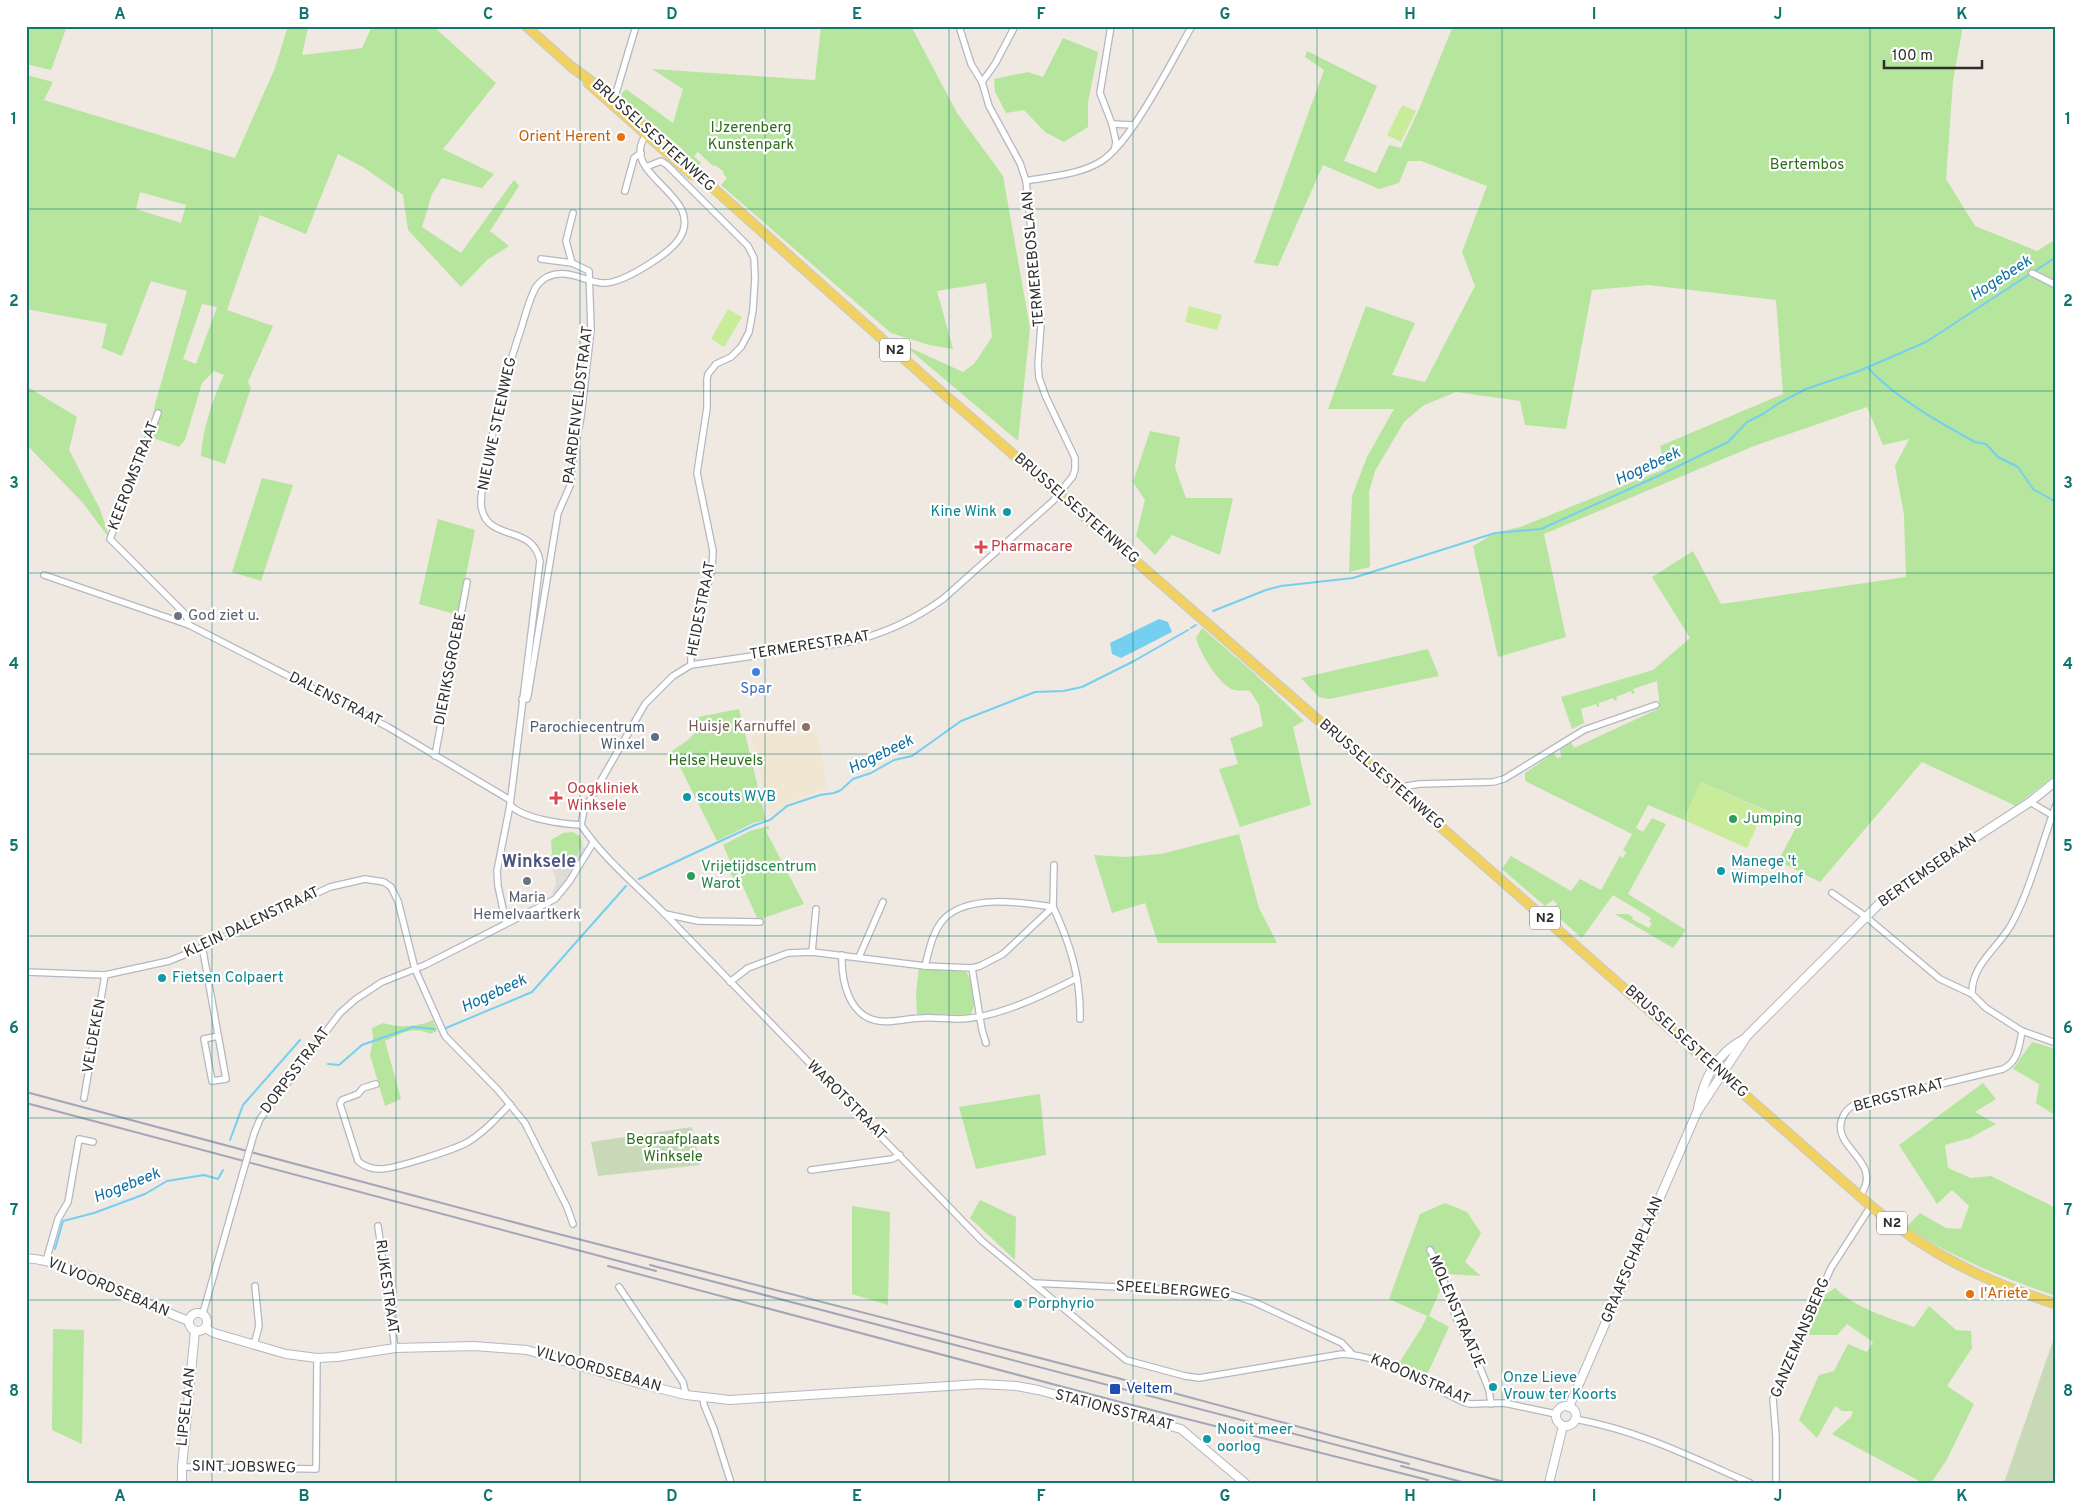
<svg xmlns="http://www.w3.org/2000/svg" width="2082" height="1509" font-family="Overpass,sans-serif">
<rect width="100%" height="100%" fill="#efe9e1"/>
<polygon fill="#f0e6d1" points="786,723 790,737 817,731 827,788 792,801 770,814 751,737 755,736 753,729"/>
<g fill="#b6e59e" fill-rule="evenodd">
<polygon points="26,26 67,26 51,70 26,64"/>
<path d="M288 26H303L308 28 302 55 362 48 372 26H433L496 83 443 149 494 174 482 188 442 178 432 194 422 227 461 253 514 180 519 186 490 231 509 246 487 260 461 287 408 230 403 195 363 167 338 154 306 234 260 215 227 310 273 326 248 382 251 388 225 464 201 456C203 427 212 401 224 375L214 371 202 383 185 440 179 447 148 436 156 401 187 291 151 281 122 356 102 348 107 324 26 309V75L53 82 44 100 235 158 275 68ZM140 192 186 205 181 223 136 209ZM202 304 217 307 196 364 183 359Z"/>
<polygon points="821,26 911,26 957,113 1003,176 1030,328 1018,441 904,345 963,372 974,364 992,337 986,283 937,291 953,349 929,345 891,333 721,185 727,178 723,174 724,172 715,165 713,166 698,152 694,156 701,163 698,166 681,148 619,96 626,89 673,123 683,89 652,69 815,80"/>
<polygon points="1453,26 1963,26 1953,81 1946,179 1975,226 2037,251 2056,239 2056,774 2016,806 1922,762 1820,882 1778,861 1798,824 1701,782 1684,820 1648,805 1636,828 1643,832 1652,818 1666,824 1628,894 1686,930 1673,948 1615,914 1628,914 1633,917 1632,919 1649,928 1652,923 1649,922 1651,918 1613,895 1582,938 1551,911 1557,904 1553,900 1545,906 1502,869 1511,856 1571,891 1580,879 1601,890 1620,856 1623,858 1626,852 1623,850 1632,834 1525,781 1525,773 1554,753 1557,758 1561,757 1560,749 1571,742 1574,748 1660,708 1657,681 1633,689 1635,693 1632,694 1631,691 1616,697 1617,700 1615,701 1613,698 1599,703 1599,706 1597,707 1596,704 1581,709 1584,723 1572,729 1561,697 1653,670 1690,638 1652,577 1693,551 1721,604 1906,577 1904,515 1895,466 1909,439 1883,445 1867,407 1754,446 1544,534 1566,637 1498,657 1473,546 1495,533 1520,527 1665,469 1660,446 1783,394 1776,300 1648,285 1592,290 1566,429 1525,425 1520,401 1456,392 1424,405 1404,422 1375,471 1369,492 1370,567 1349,572 1352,496 1367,457 1394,409 1328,409 1366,306 1415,323 1392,375 1425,382 1475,286 1462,252 1487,186 1421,161 1408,161 1399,183 1379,189 1323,165 1278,266 1254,263 1324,70 1305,57 1307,51 1377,86 1344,161 1376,173 1389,145 1401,148 1420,107"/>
<polygon points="1063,38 1098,52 1088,102 1088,127 1064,142 1045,132 1024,110 1006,113 995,92 994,79 1028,72 1043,77"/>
<polygon points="26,386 77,417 69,450 100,509 110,539 83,503 26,444"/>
<polygon points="1150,431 1180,437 1175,467 1186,498 1233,498 1220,555 1172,535 1155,555 1136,536 1145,500 1133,482"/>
<polygon points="262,478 293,485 261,581 232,572"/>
<polygon points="438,519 475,530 458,615 419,604"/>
<path d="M1202 628 1253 672 1304 721 1293 727 1311 805 1240 827 1219 769 1238 764 1230 738 1263 726 1259 705 1250 691C1246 690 1239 691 1234 690 1219 685 1200 653 1196 638Z"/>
<polygon points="1428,649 1439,676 1329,699 1319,697 1301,678"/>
<polygon points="739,709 766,820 753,823 717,841 672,751 688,740 701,726 698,717"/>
<polygon points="769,826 769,829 766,829 767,833 804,904 758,920 741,882 736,884 730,872 734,870 723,845 750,831"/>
<path d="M573 832 580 836C587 853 570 872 552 854L551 840 563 833Z"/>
<polygon points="1239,834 1259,908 1277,943 1158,943 1145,903 1112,913 1094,855 1125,857 1161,854"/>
<path d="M919 968 966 972C973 981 978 1005 970 1015L917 1014 916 993Z"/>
<path d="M433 1020 437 1031 430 1034C414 1025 400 1034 385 1041L401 1099 385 1106 370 1055 373 1039 372 1028 383 1023C397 1028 419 1027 433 1020Z"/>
<polygon points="2032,1042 2056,1049 2056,1116 2036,1103 2039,1084 2013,1069"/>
<path d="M1983 1083 1996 1099 1975 1112 1996 1124 1970 1138 1945 1145 1948 1168 1971 1178 1991 1176 2056 1208V1296C2003 1278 1952 1257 1906 1227L1920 1213 1946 1228 1961 1229 1969 1206 1952 1190 1937 1204 1899 1145Z"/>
<polygon points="1040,1094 1046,1155 976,1169 959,1107"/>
<polygon points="980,1200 1016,1217 1015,1260 970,1218"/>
<polygon points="1445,1203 1467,1212 1481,1233 1465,1262 1481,1276 1447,1274 1429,1316 1449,1327 1425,1379 1399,1367 1399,1363 1422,1327 1427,1316 1389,1299 1420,1214"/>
<polygon points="852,1206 890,1212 888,1305 852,1294"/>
<path d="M1835 1288C1857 1309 1887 1317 1914 1327L1929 1306 1956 1330 1971 1331 1972 1348 1947 1386 1974 1404 1946 1461 1931 1483H1923L1832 1434 1851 1417 1853 1411H1842L1835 1406 1817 1438 1799 1420 1819 1375 1834 1371 1848 1344 1867 1352 1873 1342 1847 1324 1837 1335H1808L1820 1298Z"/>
<polygon points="53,1329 84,1330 82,1444 52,1430"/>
</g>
<g fill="#c8d9b8">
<polygon points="692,1127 700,1165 598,1176 591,1142"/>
<polygon points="2056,1332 2056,1483 2004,1483"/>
</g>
<g fill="#c9ec9a">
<polygon points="1402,105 1416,111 1401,142 1387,135"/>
<polygon points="1189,306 1222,315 1217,330 1185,322"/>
<polygon points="728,309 742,317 724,347 711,339"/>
<polygon points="1701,782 1764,810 1747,848 1684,820"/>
</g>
<polygon fill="#dfdcd8" points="581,846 585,848 565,886 554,895 552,892 556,885 555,876 548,858 552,854 558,860 569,862 575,859"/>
<polygon fill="#75cff0" points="1159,619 1168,622 1172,632 1121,658 1112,654 1110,643"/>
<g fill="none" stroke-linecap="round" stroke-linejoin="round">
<g stroke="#75cff0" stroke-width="2">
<path d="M1867 367C1897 399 1937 421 1975 442L1986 444 1998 457 2018 467 2033 489 2056 502"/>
<polyline points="1213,611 1266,590 1281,586 1353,578 1495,533 1541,529 1658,476 1728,442 1747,422 1763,414 1779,403 1806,389 1859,371 1926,342 2056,257"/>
<polyline points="1191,628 1196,625"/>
<polyline points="639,879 755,825 770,820 787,806 820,795 834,793 841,790 853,779 871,773 894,760 912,756 961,721 1035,692 1063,691 1082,687 1134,661 1188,630"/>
<polyline points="446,1028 532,992 626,886"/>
<polyline points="328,1064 339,1065 362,1045 413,1027 435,1029"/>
<polyline points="230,1140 243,1105 300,1040"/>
<polyline points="55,1249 63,1221 94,1213 145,1194 167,1181 204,1175 218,1179 223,1170"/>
</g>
<defs>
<g id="minor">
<polyline points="1111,26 1100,93 1112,124"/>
<polyline points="982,82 995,64 1015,26"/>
<polyline points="611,99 616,93 636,26"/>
<polyline points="1115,147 1116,142 1112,124 1133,125"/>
<polyline points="646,167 661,161 667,165 748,246 754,258 755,278 753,310 749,332 741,347 731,357 716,364 708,374 707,379 707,408 697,473 713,551 712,569 694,641 691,658 691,665"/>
<path d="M1026 181C1051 176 1078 175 1100 162 1131 144 1172 60 1192 26"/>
<polyline points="625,191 634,158 641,153"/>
<polyline points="572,263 566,241 573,213"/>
<polyline points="2032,273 2056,285"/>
<polyline points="158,413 110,539 186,615 189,625"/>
<polyline points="44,575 189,625 388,727 510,800"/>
<polyline points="522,699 527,699 528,695 558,513 570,486 574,451 581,417 591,329 589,271 572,263 541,259"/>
<polyline points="435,756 467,582"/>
<polyline points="1400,792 1407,786 1419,784 1493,782 1504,779 1584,730 1656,705"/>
<polyline points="2030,802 2052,815"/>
<path d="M510 805C524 819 562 824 581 825"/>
<path d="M581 825C604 859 636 885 665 914L982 1241 1126 1360 1185 1376 1199 1378 1342 1354C1383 1355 1426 1384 1463 1402L1470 1404 1504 1403 1556 1414"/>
<path d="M581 825 584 810 645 704 673 676 691 665 849 642C884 634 914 620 943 599L1053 501 1073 476 1075 469V458L1046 397 1039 378 1038 365 1041 325 1026 181 1020 163 989 106 982 82 971 64 959 26"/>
<polyline points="1832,893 1865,916 1940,979 1972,994 1986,1008 2022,1031 2056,1043"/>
<polyline points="665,914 698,921 760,922"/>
<path d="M506 923 498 886 497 871 510 805 540 561C533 524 490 542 482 510 479 500 483 487 485 476 493 425 505 375 522 326 526 313 529 299 536 287 539 283 543 279 547 277 567 268 583 281 602 283 621 285 669 254 679 239 708 194 613 175 648 132"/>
<polyline points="201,948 203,951 226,1079 212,1081 204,1039 218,1036"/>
<polyline points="812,952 816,909"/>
<path d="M842 955C841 981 849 1017 879 1021 893 1023 908 1018 921 1018 934 1017 946 1019 959 1019 997 1018 1044 995 1077 978"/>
<polyline points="859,957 883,902"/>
<path d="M925 966C929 951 932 933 943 920 966 894 1021 902 1053 907 1070 943 1081 978 1080 1019"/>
<polyline points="972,968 982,1030 986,1043"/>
<polyline points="26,972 105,975 169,961 194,951 330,887 365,879 384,882 391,887 398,901 415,969 445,1036 498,1090 525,1123 567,1207 573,1224"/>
<polyline points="730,982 748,968 788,953 812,952 925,966 972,968 980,966 1003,954 1053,907 1054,865"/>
<path d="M1972 994C1971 965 1998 948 2011 925 2030 891 2042 842 2056 805"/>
<path d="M376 1084 363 1088 358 1094 342 1100 340 1104 358 1161C363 1166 372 1169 379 1169 392 1170 456 1149 468 1142 484 1132 497 1118 510 1104"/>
<polyline points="84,1098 105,975"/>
<polyline points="254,1134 260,1119 340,1013 356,999 382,982 425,965 555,899 569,882 593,843"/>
<polyline points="811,1170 892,1159 900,1155"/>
<path d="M1860 1196C1885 1161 1831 1149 1842 1119 1844 1113 1848 1108 1854 1105L2003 1069C2018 1062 2019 1047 2022 1031"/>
<polyline points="378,1226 395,1348"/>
<polyline points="1430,1250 1439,1266 1456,1318 1473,1350 1489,1390 1491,1404"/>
<polyline points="46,1261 58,1219 68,1202 79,1139 93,1142"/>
<polyline points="1033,1283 1204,1291 1233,1295 1254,1302 1342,1343 1352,1354"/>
<polyline points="619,1287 683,1382 686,1395"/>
<polyline points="203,1313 239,1186"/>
<polyline points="254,1345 259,1326 255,1286"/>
<polyline points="703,1397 704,1405 714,1429 731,1483"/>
<path d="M1575 1419C1640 1431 1691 1457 1750 1483"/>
<polyline points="182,1467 316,1469 317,1358"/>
<polyline points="1776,1483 1776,1436 1773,1399 1831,1268 1871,1206"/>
</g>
<g id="tertiary">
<path d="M1698 1108C1704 1078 1716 1054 1744 1039"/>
<path d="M26 1258C79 1262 138 1303 189 1321"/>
<circle cx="198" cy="1322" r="9"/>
<polyline points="205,1328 214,1333 286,1354 317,1358 337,1357 395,1348 474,1346 527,1350 641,1384 686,1395 730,1400 980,1384 1016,1386 1038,1390 1181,1429 1245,1483"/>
<circle cx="1566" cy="1416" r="10"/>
<polyline points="1569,1407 1697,1112 1747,1036 1882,901 1907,882 2030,802 2056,781"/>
<polyline points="182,1483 182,1467 195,1331"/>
<polyline points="1549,1483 1563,1426"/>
</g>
<g id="primary">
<polyline points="526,26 575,70"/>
<path d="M572 67 607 93 929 381 1450 835 1871 1206C1928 1254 1986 1282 2056 1304"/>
<polyline points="588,83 692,175"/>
</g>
</defs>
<use href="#minor" stroke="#b4b7c1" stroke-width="8"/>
<use href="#tertiary" stroke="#b4b7c1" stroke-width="10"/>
<use href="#primary" stroke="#c9c9c9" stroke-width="11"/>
<use href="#minor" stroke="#fff" stroke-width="5.5"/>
<use href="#tertiary" stroke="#fff" stroke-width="8"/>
<use href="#primary" stroke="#f2d163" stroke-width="9"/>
<g stroke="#a3a6b8" stroke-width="2">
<polyline points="26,1092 543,1230 1125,1380 1508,1483"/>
<polyline points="26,1103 656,1271"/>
<polyline points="650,1265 1409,1464"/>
<polyline points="608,1266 1120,1402 1428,1480"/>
<polyline points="1401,1466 1466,1483"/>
</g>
<defs>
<polyline id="minor-bridge" points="239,1186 254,1134"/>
</defs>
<use href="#minor-bridge" stroke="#b4b7c1" stroke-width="8" stroke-linecap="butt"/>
<use href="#minor-bridge" stroke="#fff" stroke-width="5.5"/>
</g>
<path fill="none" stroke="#0f766e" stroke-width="1" stroke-opacity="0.55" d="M212 26V1483M396 26V1483M580 26V1483M765 26V1483M949 26V1483M1133 26V1483M1317 26V1483M1502 26V1483M1686 26V1483M1870 26V1483M26 209H2056M26 391H2056M26 573H2056M26 754H2056M26 936H2056M26 1118H2056M26 1300H2056"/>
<g fill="#e8710a" stroke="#fff" stroke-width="2">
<circle cx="621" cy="137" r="5"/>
<circle cx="1970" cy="1294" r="5"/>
</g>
<g fill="#0f9aa8" stroke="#fff" stroke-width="2">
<circle cx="1007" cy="512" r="5"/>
<circle cx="687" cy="797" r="5"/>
<circle cx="1721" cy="871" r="5"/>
<circle cx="162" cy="978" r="5"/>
<circle cx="1018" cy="1304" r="5"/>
<circle cx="1493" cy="1387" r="5"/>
<circle cx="1207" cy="1439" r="5"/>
</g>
<g fill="#e0444e" stroke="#fff" stroke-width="2">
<path d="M978.5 539.5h5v5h5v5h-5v5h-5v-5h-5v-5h5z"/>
<path d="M553.5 790.5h5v5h5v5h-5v5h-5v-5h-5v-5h5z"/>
</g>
<g fill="#6b7280" stroke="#fff" stroke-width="2">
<circle cx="178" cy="616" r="5"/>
<circle cx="527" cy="881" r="5"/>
</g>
<circle fill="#3f7fe0" stroke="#fff" stroke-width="2" cx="756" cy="672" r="5"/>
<circle fill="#8d6e63" stroke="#fff" stroke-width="2" cx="806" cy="727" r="5"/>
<circle fill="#5c6f8a" stroke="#fff" stroke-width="2" cx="655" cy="737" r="5"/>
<g fill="#2e9e5b" stroke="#fff" stroke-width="2">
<circle cx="1733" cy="819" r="5"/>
<circle cx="691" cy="876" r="5"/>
</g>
<rect fill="#1a4fb4" stroke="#fff" stroke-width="2" x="1109" y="1383" width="12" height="12" rx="2.5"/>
<g text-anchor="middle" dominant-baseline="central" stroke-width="4.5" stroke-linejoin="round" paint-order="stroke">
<g fill="#fff" stroke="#6d6d6d" stroke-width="1">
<rect x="880" y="338.5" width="30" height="23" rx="4"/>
<rect x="1530" y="906.5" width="30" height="23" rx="4"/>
<rect x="1877" y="1211.5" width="30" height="23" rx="4"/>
</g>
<g font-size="14" font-weight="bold" fill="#2e2e2e">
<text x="895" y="350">N2</text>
<text x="1545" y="918">N2</text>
<text x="1892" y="1223">N2</text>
</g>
<g font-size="15" fill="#2c6e1b" stroke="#fff">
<text x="751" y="128">IJzerenberg<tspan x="751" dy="17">Kunstenpark</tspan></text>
<text x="1807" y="165">Bertembos</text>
<text x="716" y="761">Helse Heuvels</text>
<text x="673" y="1140">Begraafplaats<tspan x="673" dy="17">Winksele</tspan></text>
</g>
<g font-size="15" fill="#2e2e2e" stroke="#fff">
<text transform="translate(653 136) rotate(42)">BRUSSELSESTEENWEG</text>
<text transform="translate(1034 259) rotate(-95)">TERMEREBOSLAAN</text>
<text transform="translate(579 405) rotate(-83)">PAARDENVELDSTRAAT</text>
<text transform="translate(498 424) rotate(-78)">NIEUWE STEENWEG</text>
<text transform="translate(134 476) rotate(-69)">KEEROMSTRAAT</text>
<text transform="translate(1076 509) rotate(41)">BRUSSELSESTEENWEG</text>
<text transform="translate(702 609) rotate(-79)">HEIDESTRAAT</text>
<text transform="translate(810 646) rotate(-9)">TERMERESTRAAT</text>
<text transform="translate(451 669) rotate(-79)">DIERIKSGROEBE</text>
<text transform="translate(335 700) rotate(27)">DALENSTRAAT</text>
<text transform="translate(1381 775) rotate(41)">BRUSSELSESTEENWEG</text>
<text transform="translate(1928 871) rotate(-35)">BERTEMSEBAAN</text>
<text transform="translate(252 923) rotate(-25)">KLEIN DALENSTRAAT</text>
<text transform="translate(95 1036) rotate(-80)">VELDEKEN</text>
<text transform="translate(1686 1042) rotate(42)">BRUSSELSESTEENWEG</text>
<text transform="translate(296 1071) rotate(-53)">DORPSSTRAAT</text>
<text transform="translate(1899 1096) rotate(-15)">BERGSTRAAT</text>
<text transform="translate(846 1101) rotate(45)">WAROTSTRAAT</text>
<text transform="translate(1633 1260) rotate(-67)">GRAAFSCHAPLAAN</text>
<text transform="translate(386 1287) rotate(82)">RIJKESTRAAT</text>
<text transform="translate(108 1288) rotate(23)">VILVOORDSEBAAN</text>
<text transform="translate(1173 1291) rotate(4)">SPEELBERGWEG</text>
<text transform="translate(1456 1312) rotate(67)">MOLENSTRAATJE</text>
<text transform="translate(1801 1338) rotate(-67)">GANZEMANSBERG</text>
<text transform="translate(598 1370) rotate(16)">VILVOORDSEBAAN</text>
<text transform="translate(1420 1380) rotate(23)">KROONSTRAAT</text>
<text transform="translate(187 1407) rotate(-84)">LIPSELAAN</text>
<text transform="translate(1114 1411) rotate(15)">STATIONSSTRAAT</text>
<text transform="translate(244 1468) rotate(1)">SINT JOBSWEG</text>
</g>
<g font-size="15" fill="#c56008" stroke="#fff" text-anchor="end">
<text x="611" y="137">Orient Herent</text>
<text x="1980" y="1294" text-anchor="start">l'Ariete</text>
</g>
<g font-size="15" fill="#0d838f" stroke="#fff" text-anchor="start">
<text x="997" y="512" text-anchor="end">Kine Wink</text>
<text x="697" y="797">scouts WVB</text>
<text x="1731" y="862">Manege 't<tspan x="1731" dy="17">Wimpelhof</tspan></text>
<text x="172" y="978">Fietsen Colpaert</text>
<text x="1028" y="1304">Porphyrio</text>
<text x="1503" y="1378">Onze Lieve<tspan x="1503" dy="17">Vrouw ter Koorts</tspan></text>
<text x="1217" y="1430">Nooit meer<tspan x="1217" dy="17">oorlog</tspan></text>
</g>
<g font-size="15" fill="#be3a42" stroke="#fff" text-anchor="start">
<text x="991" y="547">Pharmacare</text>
<text x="567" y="789">Oogkliniek<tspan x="567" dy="17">Winksele</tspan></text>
</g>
<g font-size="15" fill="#5b616d" stroke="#fff" text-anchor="start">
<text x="188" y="616">God ziet u.</text>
<text x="527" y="898" text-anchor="middle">Maria<tspan x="527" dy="17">Hemelvaartkerk</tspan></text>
</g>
<g font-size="15" fill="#366cbe" stroke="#fff">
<text x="756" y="689">Spar</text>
</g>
<g font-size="15" fill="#785e54" stroke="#fff" text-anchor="end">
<text x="796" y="727">Huisje Karnuffel</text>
</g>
<g font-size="15" fill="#4e5e75" stroke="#fff" text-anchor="end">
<text x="645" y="728">Parochiecentrum<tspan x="645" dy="17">Winxel</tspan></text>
</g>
<g font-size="15" fill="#27864d" stroke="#fff" text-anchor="start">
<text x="1743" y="819">Jumping</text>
<text x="701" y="867">Vrijetijdscentrum<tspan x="701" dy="17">Warot</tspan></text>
</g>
<g font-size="15" fill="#164399" stroke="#fff" text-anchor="start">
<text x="1126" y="1389">Veltem</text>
</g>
<g font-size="16" font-style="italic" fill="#0d6fa3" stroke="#fff">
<text transform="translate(2001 279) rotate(-33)">Hogebeek</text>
<text transform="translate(1648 467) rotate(-25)">Hogebeek</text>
<text transform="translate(881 755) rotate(-26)">Hogebeek</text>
<text transform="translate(494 994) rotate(-25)">Hogebeek</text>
<text transform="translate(127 1186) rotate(-22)">Hogebeek</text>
</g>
<g font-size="18" font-weight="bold" fill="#4d5680" stroke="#fff">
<text x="539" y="862">Winksele</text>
</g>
</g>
<rect width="2082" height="1509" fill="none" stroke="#ffffff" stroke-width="55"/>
<path d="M1884 60v8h98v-8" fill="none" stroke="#2e2e2e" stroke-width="2.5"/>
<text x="1892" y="60" font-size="15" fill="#2e2e2e" stroke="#ffffff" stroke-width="4" paint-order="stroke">100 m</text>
<rect x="28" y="28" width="2026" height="1454" fill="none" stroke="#0f766e" stroke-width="2"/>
<g font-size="16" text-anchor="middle" font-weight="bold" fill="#0f766e">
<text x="120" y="19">A</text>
<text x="304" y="19">B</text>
<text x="488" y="19">C</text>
<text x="672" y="19">D</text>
<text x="857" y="19">E</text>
<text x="1041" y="19">F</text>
<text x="1225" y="19">G</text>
<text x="1410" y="19">H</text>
<text x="1594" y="19">I</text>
<text x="1778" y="19">J</text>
<text x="1962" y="19">K</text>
<text x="14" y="124">1</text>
<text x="2068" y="124">1</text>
<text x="14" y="306">2</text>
<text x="2068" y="306">2</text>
<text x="14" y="488">3</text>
<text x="2068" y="488">3</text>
<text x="14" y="669">4</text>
<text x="2068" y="669">4</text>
<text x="14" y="851">5</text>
<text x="2068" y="851">5</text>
<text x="14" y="1033">6</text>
<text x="2068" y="1033">6</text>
<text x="14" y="1215">7</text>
<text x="2068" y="1215">7</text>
<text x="14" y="1396">8</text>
<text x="2068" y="1396">8</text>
<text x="120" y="1501">A</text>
<text x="304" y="1501">B</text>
<text x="488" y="1501">C</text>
<text x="672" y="1501">D</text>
<text x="857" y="1501">E</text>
<text x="1041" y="1501">F</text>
<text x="1225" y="1501">G</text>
<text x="1410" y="1501">H</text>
<text x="1594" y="1501">I</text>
<text x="1778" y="1501">J</text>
<text x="1962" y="1501">K</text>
</g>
</svg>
